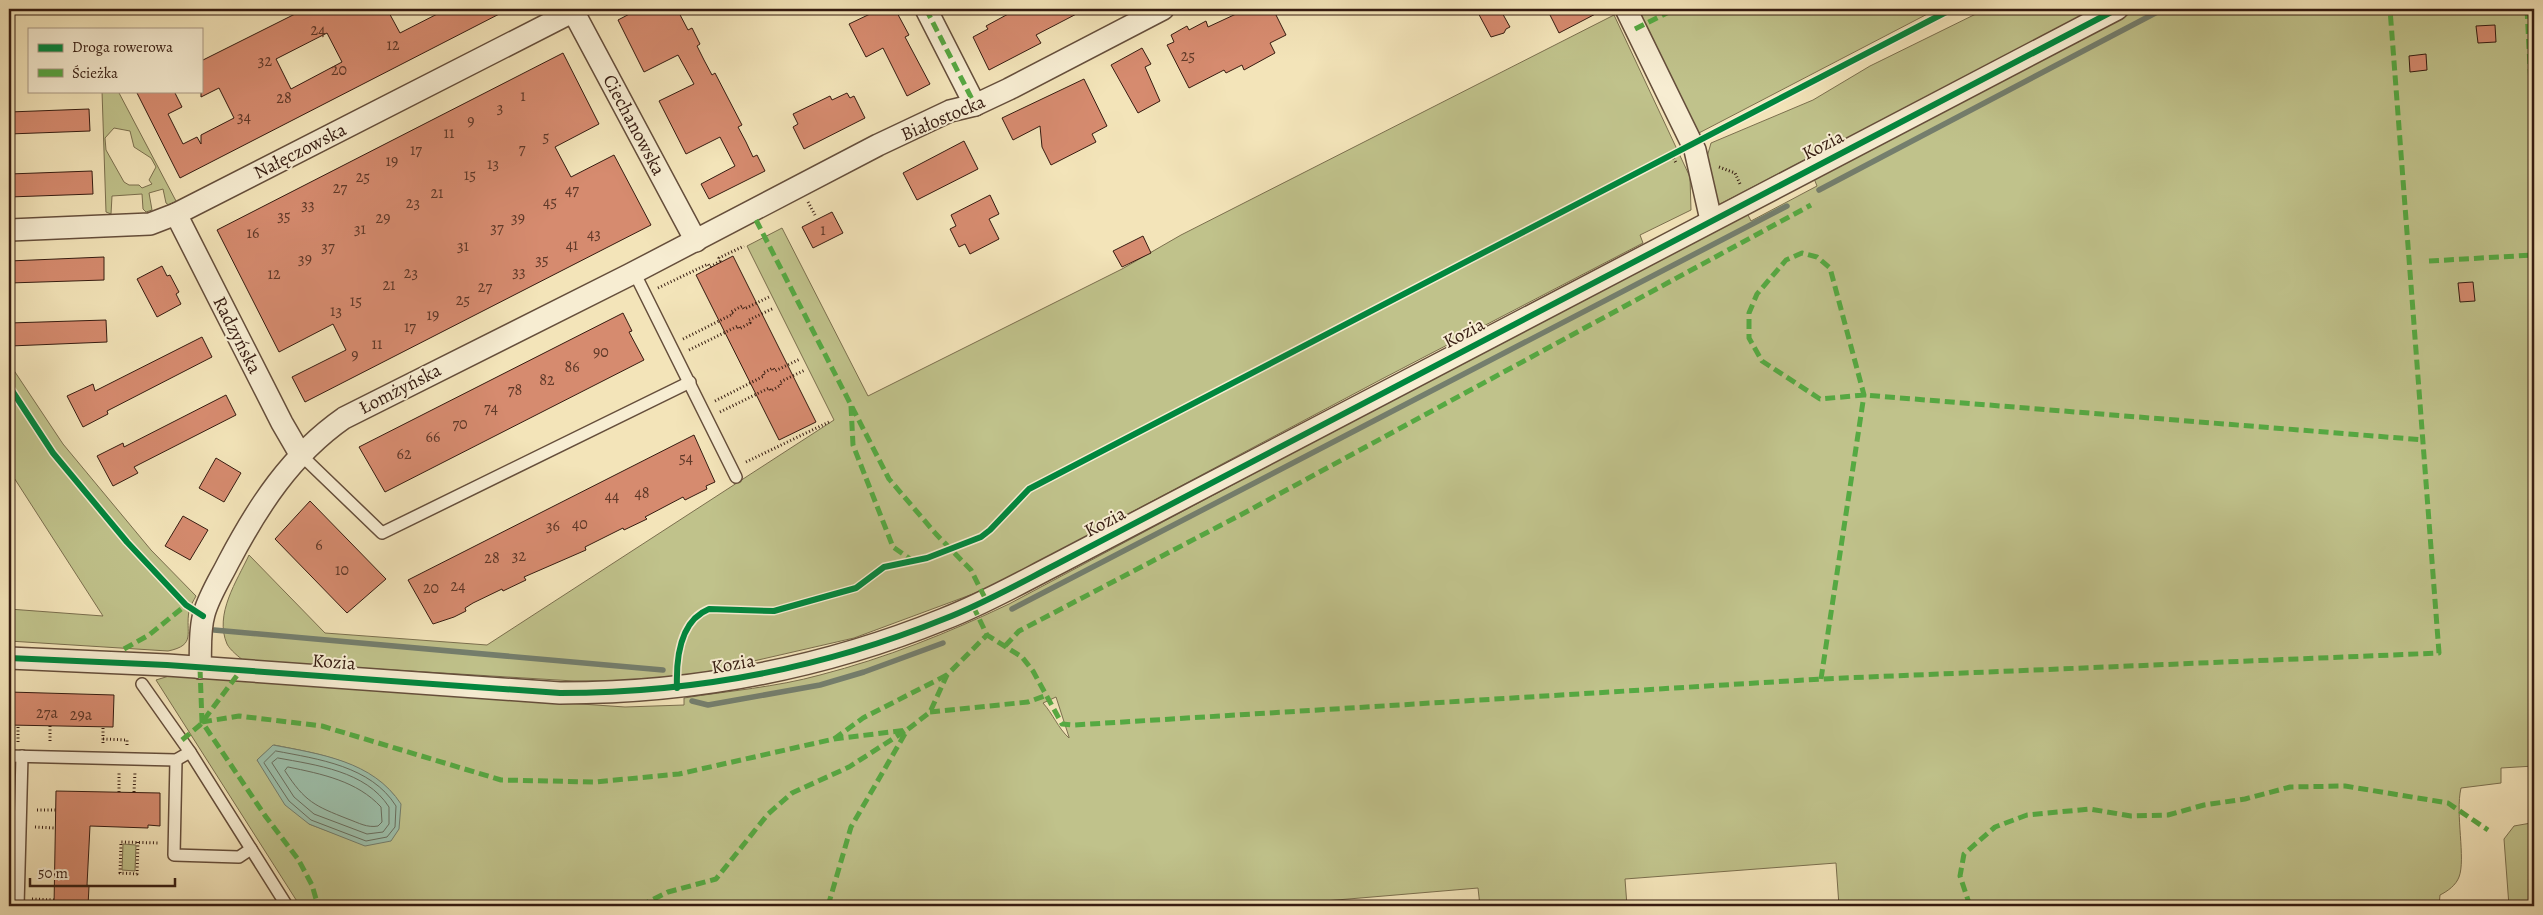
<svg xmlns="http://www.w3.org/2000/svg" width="2543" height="915" font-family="Alegreya,serif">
<rect width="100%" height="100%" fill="#f3e4b9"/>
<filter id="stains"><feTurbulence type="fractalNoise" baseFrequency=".004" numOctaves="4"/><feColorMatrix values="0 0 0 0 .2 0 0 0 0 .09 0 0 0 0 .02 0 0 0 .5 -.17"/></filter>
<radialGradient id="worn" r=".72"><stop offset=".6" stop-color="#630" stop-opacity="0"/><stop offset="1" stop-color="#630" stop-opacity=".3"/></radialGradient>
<g fill="#c0c28b" stroke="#7b6f4e" fill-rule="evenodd">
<polygon points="1634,9 1937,9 1697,134"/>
<polygon points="1986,9 2096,9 1718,205 1707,157 1711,143 1813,100 1870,66"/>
<path d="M2139 9H2534V766L2501 768V783L2461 788C2455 814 2466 859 2459 877 2456 885 2448 891 2440 895L2439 906H1839L1836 863 1625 879 1627 906H1480L1478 888 1266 906H300L156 680 169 676 625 707 684 705V698C728 691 777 687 820 675 886 658 948 633 1009 604L1746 211 1751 221 1817 186 1813 176 1891 139ZM1056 697 1069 737V738C1058 728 1053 714 1043 703ZM274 745C319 754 362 760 395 796L336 834 309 824 257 760Z"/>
<path d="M1614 15 1690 177 1691 210 1640 235 1643 243 1380 380 989 588 854 638 684 677 616 681H574L244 661C239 657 230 650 227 644 214 614 237 581 249 555L325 633 487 645 834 420 747 246 782 228 868 396 1122 269 1181 235Z"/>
<path d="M102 91H118L176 201 175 204 170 206 166 203 163 189 149 193 152 210 146 212 143 209 142 194 112 196 111 214 106 212ZM114 128 130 131 134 147 151 158 156 167 149 180 152 184 142 188 139 185H129L124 182 106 150 105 138Z"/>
<path d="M9 363 63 444 151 550 196 596C194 600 190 606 189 611 185 633 197 645 168 651L9 641V609L103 616 9 470Z"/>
<polygon points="2531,823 2534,906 2509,906 2504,839 2514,826"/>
<polygon points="123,844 136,845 135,871 122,870"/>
</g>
<path fill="#9dbfaa" stroke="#747e6d" d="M273 745C320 754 373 761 401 804L399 829 391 841 365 846 309 824 285 805 257 760Z"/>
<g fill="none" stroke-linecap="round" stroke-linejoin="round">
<g stroke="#6a6e5e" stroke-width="1">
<path d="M276 751C318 759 371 766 396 806L395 827 387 837 366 841 311 820 289 801 264 763Z"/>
<path d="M278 758C316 765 366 771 389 807V824L383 832 367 834 314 814 294 797 272 763Z"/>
<path d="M288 767C322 774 357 781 381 807L382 822 378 826C367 828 359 823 348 819 315 806 305 802 285 771Z"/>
</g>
<g stroke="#747e6d" stroke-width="5.5">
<polyline points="1819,190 2163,9"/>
<polyline points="1012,609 1787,206"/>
<polyline points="214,630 663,670"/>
<polyline points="692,701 708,705 820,685 864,672 943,643"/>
</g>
</g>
<g fill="#d68b6f" stroke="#361c11" fill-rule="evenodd">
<path d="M305 9H387L400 33 447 9H509L180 178 136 91H174L182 107 168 114 183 144 197 137 201 144V135L234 118 219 88 201 97V61ZM327 33 342 62 291 89 276 59Z"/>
<polygon points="639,9 677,9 688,30 692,28 700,44 697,46 704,60 712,75 715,73 742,125 738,127 746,142 753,157 757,155 765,171 709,199 701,184 735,166 720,137 686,154 659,101 694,84 678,55 644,72 618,20"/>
<polygon points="867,9 895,9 909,35 905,37 930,84 907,96 883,48 866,57 849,24 870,14"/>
<polygon points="1008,9 1086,9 1036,35 1041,43 989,70 973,37 988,29 986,26 1010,13"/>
<polygon points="1233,9 1273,9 1286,35 1270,43 1275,53 1244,70 1242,65 1226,73 1224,70 1189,88 1167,45 1174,42 1171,35 1187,26 1189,30 1206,21 1208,27 1236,14"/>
<polygon points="1476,9 1500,9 1510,27 1506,29 1504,33 1491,37"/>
<polygon points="1547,9 1605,9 1559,33"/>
<polygon points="2495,25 2496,42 2478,43 2476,26"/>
<polygon points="1142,48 1151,64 1145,67 1160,101 1138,113 1111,65"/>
<polygon points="563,53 599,124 555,147 571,177 614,155 651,225 305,402 292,377 346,350 333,324 279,352 217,230"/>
<polygon points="2426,54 2427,70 2410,72 2409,56"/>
<polygon points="1084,79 1107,126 1092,134 1096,142 1051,165 1042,147 1040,126 1013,140 1002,118"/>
<polygon points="847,93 850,98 854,96 865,118 804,149 793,127 798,124 793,114 830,96 832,100"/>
<polygon points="89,109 90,131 9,134 9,112"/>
<polygon points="964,141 978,169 917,200 903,173"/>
<polygon points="92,171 93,194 9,197 9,174"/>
<polygon points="990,195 999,214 989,219 999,239 970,254 965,244 959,247 950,229 956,226 951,215"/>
<polygon points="832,212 843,233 813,248 802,227"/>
<polygon points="1143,236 1151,253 1122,267 1113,251"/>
<polygon points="733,256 816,422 779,440 696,275"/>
<polygon points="104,257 104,280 9,283 9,261"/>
<polygon points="162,266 167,276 170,275 179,292 176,294 181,304 157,317 137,279"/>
<polygon points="2473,282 2475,301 2460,302 2458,283"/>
<polygon points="623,313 632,331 629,332 644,360 385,492 359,447"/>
<polygon points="106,320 107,342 10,346 9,323"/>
<polygon points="202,337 212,357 107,411 108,414 83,427 67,396 93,384 95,391"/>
<polygon points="226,395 236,415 134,467 138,473 113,486 97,456 123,443 124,447"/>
<polygon points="694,435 715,482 706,486 707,489 685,500 683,497 645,517 647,519 624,530 623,528 585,547 586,550 524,577 526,580 503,591 502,589 473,603 465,608 466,611 454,617 433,624 408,580"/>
<polygon points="216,458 241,473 224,502 199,488"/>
<polygon points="310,501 386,579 347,613 275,539"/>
<polygon points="183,516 208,530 190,560 165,546"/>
<polygon points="9,692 114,695 113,727 9,725"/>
<polygon points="56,791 160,793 160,826 148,825 148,828 90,826 87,885 89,886 88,906 54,906"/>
</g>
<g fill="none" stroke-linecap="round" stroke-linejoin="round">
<defs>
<g id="lane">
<polyline points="634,272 736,477"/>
<polyline points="300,454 382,533 690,382"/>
<polyline points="142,684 190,752 287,906"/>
<polyline points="9,756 176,760 190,752"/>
<polyline points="176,760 174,855 239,857 251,849"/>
<polyline points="18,906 22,756"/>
</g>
<g id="street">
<polyline points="572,9 696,241"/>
<polyline points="926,9 975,105"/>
<polyline points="1626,9 1695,150 1711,220"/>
<polyline points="176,214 282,423 300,454"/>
<polyline points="10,230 150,224 176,214 574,11"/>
<path d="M9 658 167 665 560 693C693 693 821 669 944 619 983 604 1020 583 1057 564L2117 9"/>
<path d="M200 668C201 650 199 631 204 614 209 596 220 579 228 563 258 506 291 455 344 418L629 275 878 145 950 111 975 105 1009 89 1163 9"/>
</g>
</defs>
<use href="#lane" stroke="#654e3b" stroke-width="14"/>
<use href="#street" stroke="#654e3b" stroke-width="24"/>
<g stroke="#361c11" stroke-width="3" stroke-dasharray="1 2.5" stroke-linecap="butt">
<polyline points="1672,155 1676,163"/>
<polyline points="1719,167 1735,173 1740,184"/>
<polyline points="808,202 815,215"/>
<polyline points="658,288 708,264 710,267 720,261 719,258 744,246"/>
<polyline points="683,339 733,314 731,312 742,306 744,309 769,297"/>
<polyline points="689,350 738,326 739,329 750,323 749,320 774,308"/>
<polyline points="715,401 764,376 763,373 773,368 775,371 800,359"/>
<polyline points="720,412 769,388 771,391 781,385 780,382 805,370"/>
<polyline points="746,462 831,421"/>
<polyline points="50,726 50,743"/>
<polyline points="103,739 127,740 127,746"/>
<polyline points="18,742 18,725"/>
<polyline points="103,743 103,727"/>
<polyline points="119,792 119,773"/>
<polyline points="134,792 135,772"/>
<polyline points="37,810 56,810"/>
<polyline points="35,827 55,828"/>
<polyline points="138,842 137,874 120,873 121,842 159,843"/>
<polyline points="32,899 54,900"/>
</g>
<use href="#lane" stroke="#f7edd2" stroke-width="11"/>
<use href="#street" stroke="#f7edd2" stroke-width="21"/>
<g stroke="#55a942" stroke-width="5" stroke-dasharray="10 5" stroke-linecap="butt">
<polyline points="926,9 975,105"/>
<polyline points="2527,9 2534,143"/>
<polyline points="1635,29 1675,9"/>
<polyline points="756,220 889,479 936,534 971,570 986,600"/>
<polyline points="9,230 10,230"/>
<polyline points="2429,261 2534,255"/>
<polyline points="851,406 853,445 893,547 913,561"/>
<polyline points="973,606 987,635 1022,657 1033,671 1062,724 1074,725 1821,679 2439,653 2390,9"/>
<polyline points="1005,646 1019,631 1246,512 1811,205"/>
<polyline points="124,649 149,635 186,605"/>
<polyline points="200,668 202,722 266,817 298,859 312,885 318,906"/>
<polyline points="1821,679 1864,395 1830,268 1817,257 1802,253 1786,260 1757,294 1749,313 1749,338 1762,361 1820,399 1864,395 2424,440"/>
<polyline points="930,712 1028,702 1047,695"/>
<polyline points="202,722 239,716 322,726 501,780 595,782 679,774 834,739 907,730 930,712 947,675 987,635"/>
<polyline points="834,739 863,718 947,675"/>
<polyline points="182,740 200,725 241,670"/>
<polyline points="640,906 668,892 716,879 768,814 792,793 849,767 905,731"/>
<polyline points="828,906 851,827 906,732"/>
<polyline points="1970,906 1960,876 1964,854 1995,827 2027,815 2090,809 2131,816 2168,815 2204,805 2245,799 2290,787 2345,786 2448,803 2488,830"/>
</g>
<defs>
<g id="cycleway">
<polyline points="9,386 53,453 127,542 186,605 203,616"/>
<path d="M9 658 167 665 560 693C693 693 821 669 944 619 983 604 1020 583 1057 564L2117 9"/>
<path d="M677 688C676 660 679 621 709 609L774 611 781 609 856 588 884 567 927 558 981 537 990 530 1029 489 1952 9"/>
</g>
</defs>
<use href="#cycleway" stroke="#f7edd2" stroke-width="9"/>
<use href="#cycleway" stroke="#00873e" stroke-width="6"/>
</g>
<g text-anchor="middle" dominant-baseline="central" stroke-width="4" stroke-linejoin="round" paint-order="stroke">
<g font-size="16" fill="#5e3828">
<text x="318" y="30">24</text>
<text x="393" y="45">12</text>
<text x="1188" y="56">25</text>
<text x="265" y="61">32</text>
<text x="339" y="70">20</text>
<text x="523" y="96">1</text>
<text x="284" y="98">28</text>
<text x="500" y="108">3</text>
<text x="244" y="117">34</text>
<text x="471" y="121">9</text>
<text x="449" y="133">11</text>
<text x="546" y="137">5</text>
<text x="522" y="149">7</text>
<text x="416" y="150">17</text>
<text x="392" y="161">19</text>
<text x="493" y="164">13</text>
<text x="470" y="175">15</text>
<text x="363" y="177">25</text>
<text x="340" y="188">27</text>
<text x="572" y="190">47</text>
<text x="437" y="193">21</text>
<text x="550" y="202">45</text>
<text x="413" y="203">23</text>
<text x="308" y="205">33</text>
<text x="284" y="216">35</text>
<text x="383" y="218">29</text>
<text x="518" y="218">39</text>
<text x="497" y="228">37</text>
<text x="360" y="229">31</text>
<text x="823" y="230">1</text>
<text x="253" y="233">16</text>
<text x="594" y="234">43</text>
<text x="572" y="245">41</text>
<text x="463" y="246">31</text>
<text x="328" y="247">37</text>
<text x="305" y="259">39</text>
<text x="542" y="260">35</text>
<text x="519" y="272">33</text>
<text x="411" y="273">23</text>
<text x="274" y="274">12</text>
<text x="389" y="285">21</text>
<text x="485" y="287">27</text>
<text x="463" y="300">25</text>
<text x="356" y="301">15</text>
<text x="336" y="311">13</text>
<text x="433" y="315">19</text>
<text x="410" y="327">17</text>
<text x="377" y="344">11</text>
<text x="601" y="352">90</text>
<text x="355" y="355">9</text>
<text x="572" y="367">86</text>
<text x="547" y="380">82</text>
<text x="515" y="390">78</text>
<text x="491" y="408">74</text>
<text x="460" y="424">70</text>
<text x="433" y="437">66</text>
<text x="404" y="454">62</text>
<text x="686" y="458">54</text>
<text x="642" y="493">48</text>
<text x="612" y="496">44</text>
<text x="580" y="524">40</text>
<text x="553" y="526">36</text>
<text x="319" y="545">6</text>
<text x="519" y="556">32</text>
<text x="492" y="558">28</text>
<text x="342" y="570">10</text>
<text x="458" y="586">24</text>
<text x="431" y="588">20</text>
<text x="47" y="713">27a</text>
<text x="81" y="715">29a</text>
</g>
<g font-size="19" fill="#361c11" stroke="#f7edd2">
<text transform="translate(943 118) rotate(-23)">Białostocka</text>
<text transform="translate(634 125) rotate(62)">Ciechanowska</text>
<text transform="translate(1823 145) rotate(-27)">Kozia</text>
<text transform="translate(300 151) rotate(-27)">Nałęczowska</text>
<text transform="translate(1464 333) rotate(-28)">Kozia</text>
<text transform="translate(237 335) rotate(63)">Radzyńska</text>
<text transform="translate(400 389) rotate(-27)">Łomżyńska</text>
<text transform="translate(1105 522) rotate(-28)">Kozia</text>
<text transform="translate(334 662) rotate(4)">Kozia</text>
<text transform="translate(733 664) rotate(-10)">Kozia</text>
</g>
</g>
<rect width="2543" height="915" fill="none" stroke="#f3e4b9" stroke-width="30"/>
<rect x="10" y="10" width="2523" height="895" fill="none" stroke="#361c11" stroke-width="2.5"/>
<rect x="15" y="15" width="2513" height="885" fill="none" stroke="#361c11"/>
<rect x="28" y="28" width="175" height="65" fill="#f7edd2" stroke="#aa9985"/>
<rect x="38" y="44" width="25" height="8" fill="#00873e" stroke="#aa9985"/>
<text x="72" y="52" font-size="15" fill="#361c11">Droga rowerowa</text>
<rect x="38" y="69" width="25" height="8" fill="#55a942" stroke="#aa9985"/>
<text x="72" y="78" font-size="15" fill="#361c11">Ścieżka</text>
<path d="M30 878v8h145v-8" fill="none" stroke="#361c11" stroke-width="2.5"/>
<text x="38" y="878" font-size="15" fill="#361c11" stroke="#f7edd2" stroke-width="4" paint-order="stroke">50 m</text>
<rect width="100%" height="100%" filter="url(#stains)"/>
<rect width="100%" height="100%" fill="url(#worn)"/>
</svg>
